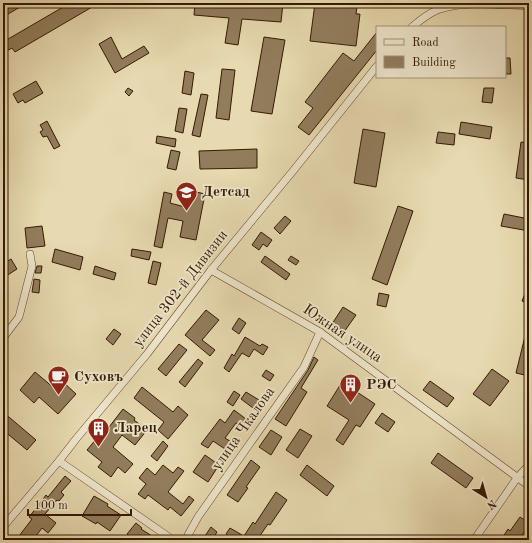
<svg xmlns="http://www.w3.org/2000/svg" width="532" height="543" font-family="'Old Standard TT',serif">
<rect width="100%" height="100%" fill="#e7d9b0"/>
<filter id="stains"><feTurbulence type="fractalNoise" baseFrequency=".005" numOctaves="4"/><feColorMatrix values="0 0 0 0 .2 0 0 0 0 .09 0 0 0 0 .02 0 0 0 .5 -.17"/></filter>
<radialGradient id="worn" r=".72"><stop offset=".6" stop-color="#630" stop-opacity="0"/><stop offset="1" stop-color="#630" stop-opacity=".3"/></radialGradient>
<g fill="#917d5c" stroke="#341a01">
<polygon points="3,3 27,3 3,17"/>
<polygon points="70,3 99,3 15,52 12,48 3,53 3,42"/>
<polygon points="195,3 283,3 281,22 242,19 238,45 225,43 229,18 194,15"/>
<polygon points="315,3 357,7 356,14 360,14 356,46 310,41"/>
<polygon points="377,32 377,50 309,135 298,127 313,108 305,102 343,53 354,61"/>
<polygon points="111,37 122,59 144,46 149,53 115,73 99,44"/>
<polygon points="264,37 285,40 272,114 251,111"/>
<polygon points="505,58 510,58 511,74 505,74"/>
<polygon points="222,69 235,70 229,120 216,118"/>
<polygon points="185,71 194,73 191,95 182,93"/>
<polygon points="36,81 43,93 25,103 23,100 18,103 13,94"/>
<polygon points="128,88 133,91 129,96 125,92"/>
<polygon points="484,88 494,88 492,103 482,102"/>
<polygon points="201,94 208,95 200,137 192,135"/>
<polygon points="179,108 187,109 183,133 175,131"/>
<polygon points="47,121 60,146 54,149 47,136 43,137 40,132 43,130 40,125"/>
<polygon points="461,122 492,127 490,139 459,134"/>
<polygon points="363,129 385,133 376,187 354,183"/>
<polygon points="438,132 455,134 454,145 436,143"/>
<polygon points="157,136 176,139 175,147 156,143"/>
<polygon points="521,142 529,143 529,180 516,178"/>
<polygon points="257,149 257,168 200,169 199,151"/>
<polygon points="171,150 180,152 176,170 167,168"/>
<polygon points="188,190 205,194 196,240 180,237 183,221 168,218 162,248 154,246 164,192 172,194 170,203 185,207"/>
<polygon points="398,206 413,211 387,285 372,279"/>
<polygon points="504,214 529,219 529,231 501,226"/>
<polygon points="285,216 291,221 280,234 274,228"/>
<polygon points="42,226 45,246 27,248 25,228"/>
<polygon points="261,232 272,240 267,247 263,244 259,250 252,245"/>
<polygon points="55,249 83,257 80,270 52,262"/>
<polygon points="132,249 151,252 149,260 131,256"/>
<polygon points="265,256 290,274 286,280 261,262"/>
<polygon points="291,256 299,261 296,265 288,260"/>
<polygon points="11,259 17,269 3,278 3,264"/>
<polygon points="153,261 161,263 156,285 148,283"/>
<polygon points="37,266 42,266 41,273 35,273"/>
<polygon points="95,266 116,273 114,280 93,274"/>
<polygon points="34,279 40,280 39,293 32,292"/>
<polygon points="529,284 529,304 522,301"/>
<polygon points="379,293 389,295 386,307 377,305"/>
<polygon points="343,307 356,315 344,332 332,324"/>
<polygon points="206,310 219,320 202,340 215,350 210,356 185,335"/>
<polygon points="239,318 246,323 239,334 232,329"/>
<polygon points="527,328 529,328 529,376 516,373"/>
<polygon points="114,329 121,334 113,345 106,339"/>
<polygon points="245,337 260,346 262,344 268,347 263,355 254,349 249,357 242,353 229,372 224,368 232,354 234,356"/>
<polygon points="179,344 187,350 166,376 158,369"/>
<polygon points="314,357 318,360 301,388 307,392 286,426 275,419 308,370"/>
<polygon points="198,359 203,363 185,387 179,382"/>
<polygon points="492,369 509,381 490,406 473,394"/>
<polygon points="266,370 274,375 270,381 262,376"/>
<polygon points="35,372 54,388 61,380 76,394 58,414 39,397 34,403 20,390"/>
<polygon points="430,381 454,398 447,407 423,390"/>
<polygon points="342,382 375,404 360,427 356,425 343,445 336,440 349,420 327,406"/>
<polygon points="142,387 173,412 178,406 188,415 168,439 158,430 164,422 134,398"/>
<polygon points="234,391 240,395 233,406 227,402"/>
<polygon points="246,392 259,400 253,408 241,399"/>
<polygon points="123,409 135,418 134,420 147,430 135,445 122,435 113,447 133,464 125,473 118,467 111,477 98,467 102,462 87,450 97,438 99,440"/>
<polygon points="234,410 246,419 241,426 236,423 225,438 233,443 228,451 213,441 208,448 201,444 220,419 225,423"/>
<polygon points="3,412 36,440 27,450 3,430"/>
<polygon points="382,413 395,422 388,432 375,423"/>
<polygon points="300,429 312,436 298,458 286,450"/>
<polygon points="271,430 282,437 271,455 259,447"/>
<polygon points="163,441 168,446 157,461 151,456"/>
<polygon points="438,453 473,478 466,488 431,463"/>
<polygon points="205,455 219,465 208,482 193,472"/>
<polygon points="251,460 260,467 246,487 248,488 238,502 227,495"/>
<polygon points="163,465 173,473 178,467 184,471 168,492 183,504 189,496 194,500 181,516 170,507 168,510 148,495 145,499 138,494 146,484 139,478 147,468 155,475"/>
<polygon points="307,465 334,486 327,496 300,475"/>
<polygon points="65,476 71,481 61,492 64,495 59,501 57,500 45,514 56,523 48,533 42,528 33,540 16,540 32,519 29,517 41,502 46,495 48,497"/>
<polygon points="276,492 287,500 270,525 268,524 257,540 250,540 244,536 253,522 255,524"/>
<polygon points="94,496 108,504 107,506 121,515 110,531 97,522 96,524 82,516"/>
<polygon points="520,517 529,523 529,535 524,532 519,540 501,540 508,529 510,531"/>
<polygon points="136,523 142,528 141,529 152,536 149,540 142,540 136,536 134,539 127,534"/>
<polygon points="211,527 217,532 212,540 205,536"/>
<polygon points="230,528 242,535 238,540 236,540 226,534"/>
</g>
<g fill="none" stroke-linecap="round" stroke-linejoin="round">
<defs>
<g id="minor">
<path d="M412 27C419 21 428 14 437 10 466 0 499 5 529 6"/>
<polyline points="211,270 320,332 529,486"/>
<polyline points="3,338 19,317 32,266 30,254"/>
<polyline points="59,461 173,540"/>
<polyline points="3,527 59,461 76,439 147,354 211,270 293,171 377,66"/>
<polyline points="188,540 188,535 198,517 304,367 320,332"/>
<polyline points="474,540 517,478 529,465"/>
</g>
</defs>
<use href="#minor" stroke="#614a2d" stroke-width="8"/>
<use href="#minor" stroke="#efe6cc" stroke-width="7"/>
</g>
<defs>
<symbol id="school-pin" viewBox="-11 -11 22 30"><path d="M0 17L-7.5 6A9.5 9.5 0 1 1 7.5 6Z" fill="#8f2418" stroke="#efe6cc"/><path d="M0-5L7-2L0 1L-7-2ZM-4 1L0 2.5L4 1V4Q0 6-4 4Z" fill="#fff"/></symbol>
<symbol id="cafe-pin" viewBox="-11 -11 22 30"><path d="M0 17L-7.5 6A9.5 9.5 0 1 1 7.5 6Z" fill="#8f2418" stroke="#efe6cc"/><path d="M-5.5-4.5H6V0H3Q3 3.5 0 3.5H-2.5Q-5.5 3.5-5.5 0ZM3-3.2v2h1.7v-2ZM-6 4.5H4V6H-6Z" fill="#fff"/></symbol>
<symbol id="building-pin" viewBox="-11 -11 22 30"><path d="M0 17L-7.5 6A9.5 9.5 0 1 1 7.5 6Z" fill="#8f2418" stroke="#efe6cc"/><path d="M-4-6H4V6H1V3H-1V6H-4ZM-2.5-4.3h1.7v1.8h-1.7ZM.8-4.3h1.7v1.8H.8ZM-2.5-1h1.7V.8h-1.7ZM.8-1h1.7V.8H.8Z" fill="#fff"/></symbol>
</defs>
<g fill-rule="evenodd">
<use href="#school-pin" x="174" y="180" width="25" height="34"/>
<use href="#cafe-pin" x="46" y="364" width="25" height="34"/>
<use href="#building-pin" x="338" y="372" width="25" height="34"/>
<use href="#building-pin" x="86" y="416" width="25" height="34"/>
</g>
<g text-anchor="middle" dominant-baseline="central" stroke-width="3.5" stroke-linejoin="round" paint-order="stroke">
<g font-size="15" font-weight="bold" fill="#341a01" stroke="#efe6cc" text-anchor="start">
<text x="202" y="192">Детсад</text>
<text x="74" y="377">Суховъ</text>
<text x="366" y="385">РЭС</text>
<text x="114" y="428">Ларец</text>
</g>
<g font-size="15" fill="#341a01" stroke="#efe6cc">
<text transform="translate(181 289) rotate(-52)">улица 302-й Дивизии</text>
<text transform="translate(342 334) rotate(34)">Южная улица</text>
<text transform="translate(244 429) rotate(-55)">улица Чкалова</text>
</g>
</g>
<rect width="532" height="543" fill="none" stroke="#e7d9b0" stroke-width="16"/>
<rect x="4" y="4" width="524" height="535" fill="none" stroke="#341a01" stroke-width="2"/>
<rect x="8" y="8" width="516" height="527" fill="none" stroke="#341a01"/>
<rect x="376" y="26" width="130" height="52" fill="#efe6cc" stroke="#a4947b"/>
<rect x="384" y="39" width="20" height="6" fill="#efe6cc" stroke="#a4947b"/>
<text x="412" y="46" font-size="12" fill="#341a01">Road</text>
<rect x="384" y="56" width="20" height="12" fill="#917d5c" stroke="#a4947b"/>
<text x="412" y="66" font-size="12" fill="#341a01">Building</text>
<g transform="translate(486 497) rotate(143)" stroke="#efe6cc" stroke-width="3" paint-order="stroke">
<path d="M0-3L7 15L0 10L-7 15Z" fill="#341a01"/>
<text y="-6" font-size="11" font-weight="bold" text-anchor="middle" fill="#341a01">N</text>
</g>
<path d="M28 509v6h103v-6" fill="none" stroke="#341a01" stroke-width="2"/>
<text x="34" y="509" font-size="12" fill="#341a01" stroke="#efe6cc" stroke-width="3" paint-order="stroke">100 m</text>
<rect width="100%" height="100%" filter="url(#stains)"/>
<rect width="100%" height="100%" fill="url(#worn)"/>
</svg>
